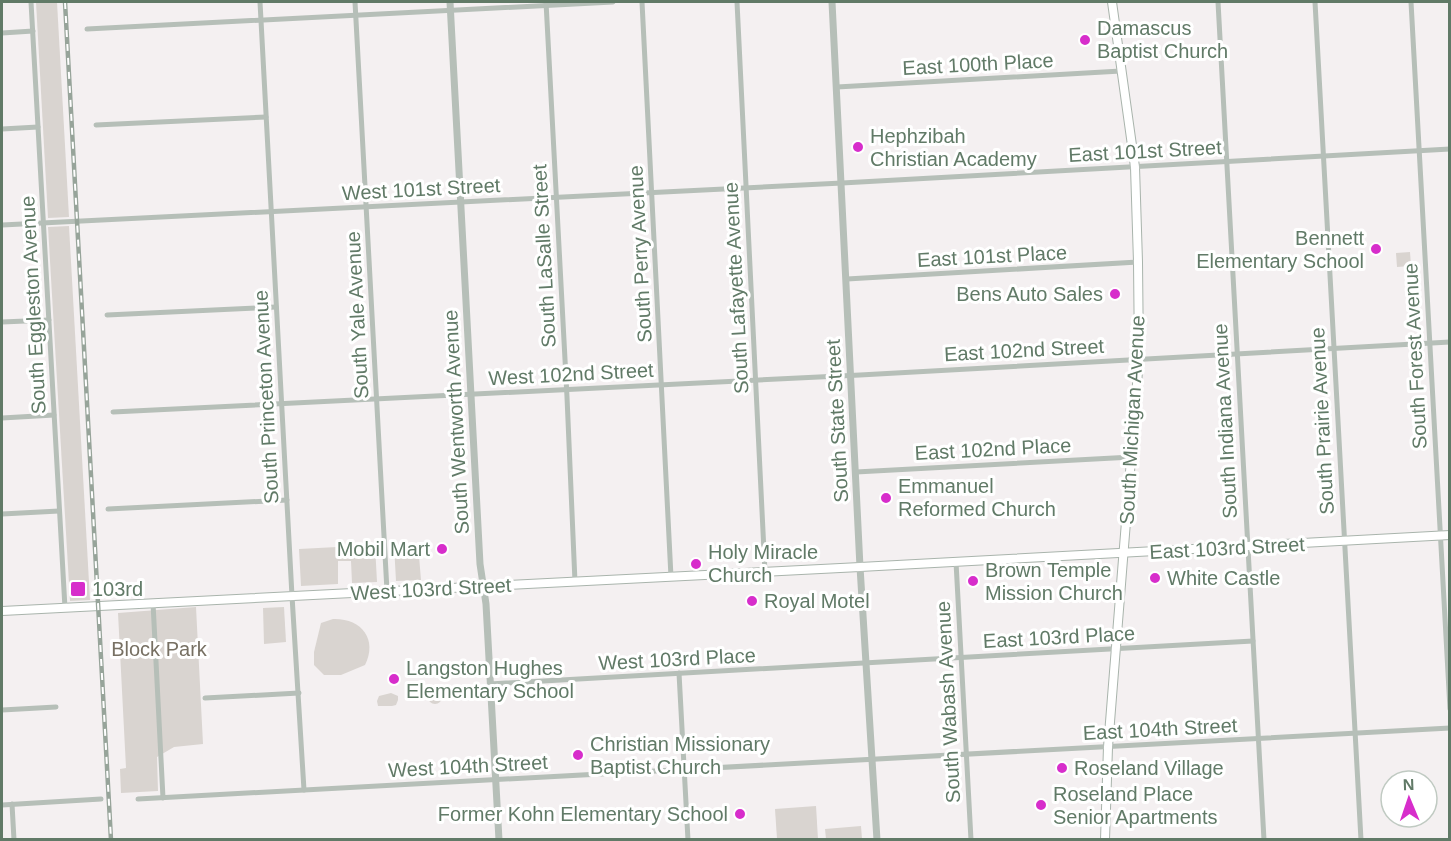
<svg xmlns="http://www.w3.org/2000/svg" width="1451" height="841" font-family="Helvetica,sans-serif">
<rect width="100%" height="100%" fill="#f4f0f1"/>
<g fill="#d9d4d0">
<polygon points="36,2 57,2 69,217 48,218"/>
<polygon points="69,226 90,600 70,601 48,227"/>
<polygon points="1410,252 1411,266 1397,267 1396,253"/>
<polygon points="430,543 431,555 419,556 421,580 396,581 394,545"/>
<polygon points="375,545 377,582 352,583 351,561 338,561 338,584 301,586 299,549"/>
<polygon points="196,607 203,744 174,747 157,757 158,791 121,793 120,769 126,768 118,613"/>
<polygon points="284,607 286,642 264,644 263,608"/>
<path d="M333 619C361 618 378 639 365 665L341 675H324L314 665V652L321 623Z"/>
<circle cx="435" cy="697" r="7"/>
<polygon points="391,693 398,696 398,700 396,705 392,706 378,706 377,701 379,696"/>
<polygon points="816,806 818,839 777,839 775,809"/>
<polygon points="861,826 862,839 826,839 825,829"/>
</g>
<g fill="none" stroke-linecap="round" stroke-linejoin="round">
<defs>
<g id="secondary">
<polyline points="2,611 860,567 1450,535"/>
<polyline points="1105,840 1108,747 1139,359 1138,262 1135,167 1112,2"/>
</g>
</defs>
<use href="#secondary" stroke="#a9b4ac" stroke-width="10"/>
<g stroke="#b6bfb8" stroke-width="5">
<polyline points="31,2 65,608"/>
<polyline points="260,2 292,596 304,790"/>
<polyline points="355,2 387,591"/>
<polyline points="546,2 567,397 575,582"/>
<polyline points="642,2 671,577"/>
<polyline points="737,2 765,572"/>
<polyline points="1218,2 1264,840"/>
<polyline points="1315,2 1361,840"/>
<polyline points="1411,2 1450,709"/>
<polyline points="87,29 613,2"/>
<polyline points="2,33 33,31"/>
<polyline points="837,87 1121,71"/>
<polyline points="96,125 266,117"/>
<polyline points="2,129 38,127"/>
<polyline points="2,225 842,183 1450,149"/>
<polyline points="847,279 1138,262"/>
<polyline points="107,315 276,307"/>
<polyline points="2,322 49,320"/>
<polyline points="113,412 860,375 1450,342"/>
<polyline points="2,418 54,415"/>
<polyline points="856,472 1132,457"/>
<polyline points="108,509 287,500"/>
<polyline points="2,514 59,511"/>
<polyline points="956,562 971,840"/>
<polyline points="153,603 163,798"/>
<polyline points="679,673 688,840"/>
<polyline points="490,684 1253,641"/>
<polyline points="205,698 299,693"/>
<polyline points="2,710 56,707"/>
<polyline points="138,799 1450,728"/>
<polyline points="12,804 14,840"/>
<polyline points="2,805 101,799"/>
</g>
<g stroke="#b6bfb8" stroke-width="7">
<polyline points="450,2 480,564 486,604 499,840"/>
<polyline points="832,2 860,567 877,840"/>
</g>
<use href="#secondary" stroke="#fff" stroke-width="8"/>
<defs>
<polyline id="rail" points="65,2 111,840"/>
</defs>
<use href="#rail" stroke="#97a49a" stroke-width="4.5"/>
<use href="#rail" stroke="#fff" stroke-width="2" stroke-dasharray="7" stroke-linecap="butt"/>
</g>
<g fill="#d72dcb" stroke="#fff" stroke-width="2">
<circle cx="1085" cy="40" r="6"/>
<circle cx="858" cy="147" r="6"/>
<circle cx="1376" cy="249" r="6"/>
<circle cx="1115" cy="294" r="6"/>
<circle cx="886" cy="498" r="6"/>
<circle cx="442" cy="549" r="6"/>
<circle cx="696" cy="564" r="6"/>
<circle cx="1155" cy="578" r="6"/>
<circle cx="973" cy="581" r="6"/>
<rect x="70" y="581" width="16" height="16" rx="3"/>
<circle cx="752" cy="601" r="6"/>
<circle cx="394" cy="679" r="6"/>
<circle cx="578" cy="755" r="6"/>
<circle cx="1062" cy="768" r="6"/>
<circle cx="1041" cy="805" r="6"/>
<circle cx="740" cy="814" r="6"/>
</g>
<g text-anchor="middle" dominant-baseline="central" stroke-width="6" stroke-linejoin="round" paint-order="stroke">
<g font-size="20" fill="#617a67" stroke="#fff" text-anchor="start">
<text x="1097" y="28">Damascus<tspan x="1097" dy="23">Baptist Church</tspan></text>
<text x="870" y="136">Hephzibah<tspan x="870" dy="23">Christian Academy</tspan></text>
<text x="1364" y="238" text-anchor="end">Bennett<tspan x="1364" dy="23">Elementary School</tspan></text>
<text x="1103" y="294" text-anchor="end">Bens Auto Sales</text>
<text x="898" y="486">Emmanuel<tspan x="898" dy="23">Reformed Church</tspan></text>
<text x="430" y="549" text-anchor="end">Mobil Mart</text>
<text x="708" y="552">Holy Miracle<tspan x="708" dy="23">Church</tspan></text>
<text x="985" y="570">Brown Temple<tspan x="985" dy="23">Mission Church</tspan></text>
<text x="1167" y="578">White Castle</text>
<text x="92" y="589">103rd</text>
<text x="764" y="601">Royal Motel</text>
<text x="406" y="668">Langston Hughes<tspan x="406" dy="23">Elementary School</tspan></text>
<text x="590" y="744">Christian Missionary<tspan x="590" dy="23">Baptist Church</tspan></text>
<text x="1074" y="768">Roseland Village</text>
<text x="1053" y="794">Roseland Place<tspan x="1053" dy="23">Senior Apartments</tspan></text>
<text x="728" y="814" text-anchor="end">Former Kohn Elementary School</text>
</g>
<g font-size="20" fill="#617a67" stroke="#fff">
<text transform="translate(978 64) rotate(-3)">East 100th Place</text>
<text transform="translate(1145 151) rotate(-3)">East 101st Street</text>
<text transform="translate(421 189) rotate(-3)">West 101st Street</text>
<text transform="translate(640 254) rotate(-93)">South Perry Avenue</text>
<text transform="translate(544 256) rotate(-93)">South LaSalle Street</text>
<text transform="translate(992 256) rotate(-3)">East 101st Place</text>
<text transform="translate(736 288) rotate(-93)">South Lafayette Avenue</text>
<text transform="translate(33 305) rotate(-93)">South Eggleston Avenue</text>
<text transform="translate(357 315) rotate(-93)">South Yale Avenue</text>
<text transform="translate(1024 350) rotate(-3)">East 102nd Street</text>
<text transform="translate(1415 356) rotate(-93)">South Forest Avenue</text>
<text transform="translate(571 374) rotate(-3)">West 102nd Street</text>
<text transform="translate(266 397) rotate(-93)">South Princeton Avenue</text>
<text transform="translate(1132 420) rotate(-87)">South Michigan Avenue</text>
<text transform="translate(837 421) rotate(-93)">South State Street</text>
<text transform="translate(1225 421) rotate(-93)">South Indiana Avenue</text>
<text transform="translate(1322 421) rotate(-93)">South Prairie Avenue</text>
<text transform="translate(456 422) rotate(-93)">South Wentworth Avenue</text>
<text transform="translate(993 449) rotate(-3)">East 102nd Place</text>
<text transform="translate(1227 548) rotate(-3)">East 103rd Street</text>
<text transform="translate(431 589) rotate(-3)">West 103rd Street</text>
<text transform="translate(1059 637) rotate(-3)">East 103rd Place</text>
<text transform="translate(677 659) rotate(-3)">West 103rd Place</text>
<text transform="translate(948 702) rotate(-93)">South Wabash Avenue</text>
<text transform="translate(1160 729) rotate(-3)">East 104th Street</text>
<text transform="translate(468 766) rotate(-3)">West 104th Street</text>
</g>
<g font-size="20" fill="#777063" stroke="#fff">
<text x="159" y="649">Block Park</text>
</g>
</g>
<rect width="1451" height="841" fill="none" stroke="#617a67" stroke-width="6"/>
<g transform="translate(1409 799) rotate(358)"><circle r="28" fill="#ffffff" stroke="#c0cac2" stroke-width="1.5"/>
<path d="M0-4.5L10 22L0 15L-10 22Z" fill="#d72dcb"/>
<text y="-9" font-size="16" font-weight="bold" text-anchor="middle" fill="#617a67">N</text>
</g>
</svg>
